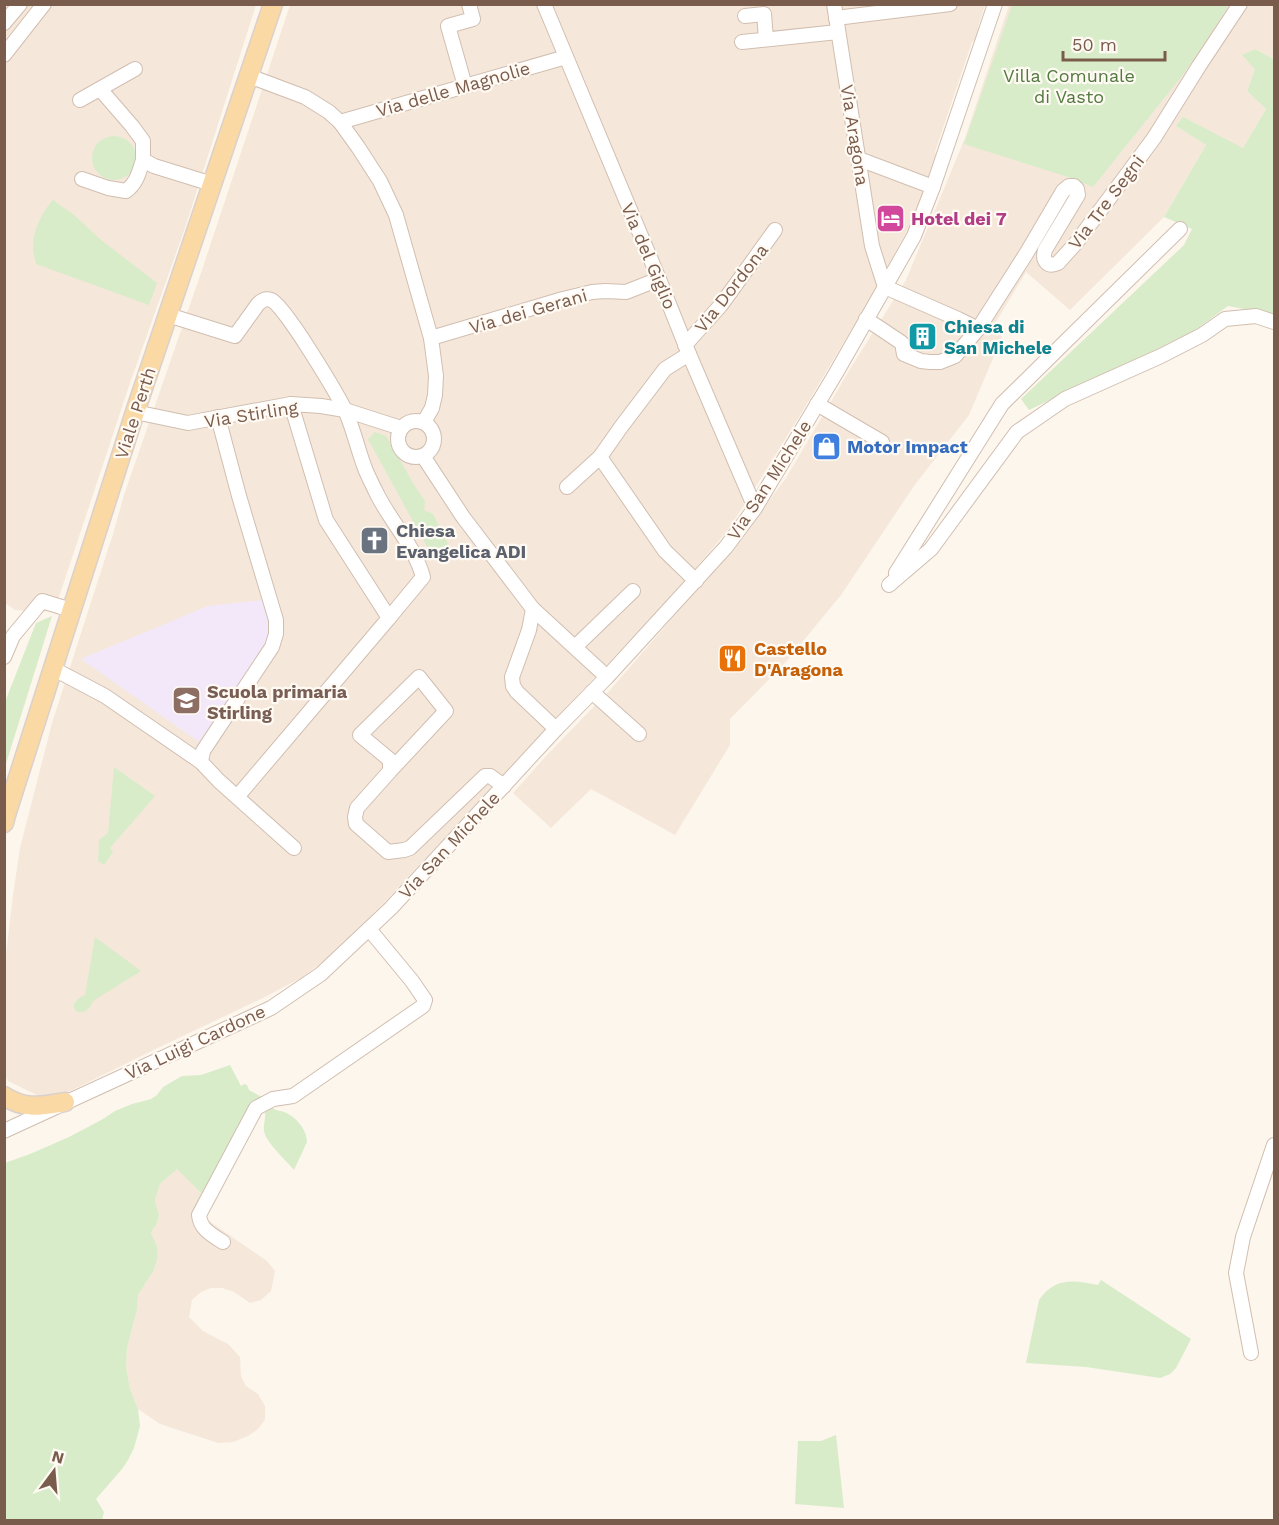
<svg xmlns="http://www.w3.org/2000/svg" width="1279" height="1525" font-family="'Work Sans',sans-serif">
<rect width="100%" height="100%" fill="#fdf6ec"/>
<g fill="#f5e8da">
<polygon points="5,5 256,5 185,228 130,383 57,603 44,612 15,610 5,603"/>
<polygon points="290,5 985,5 978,27 980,31 976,40 972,42 935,152 937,157 922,197 909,227 871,297 799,417 745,504 727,531 707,555 669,598 380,907 332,955 301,978 261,999 166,1044 52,1100 43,1098 8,1081 5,1075 4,971 13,895 20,848 52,723 113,534 124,495 202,270"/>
<polygon points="1009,5 1274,5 1274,59 1255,49 1255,69 1247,91 1266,109 1243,148 1176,126 1206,145 1164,217 1070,310 1026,272 993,327 1002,337 969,415 914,486 841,595 786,662 730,719 730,745 675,835 591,789 551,828 513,793 547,755 610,690 733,548 786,478 850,369 906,280 965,138"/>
<polygon points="177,1168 201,1193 193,1210 267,1261 275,1271 271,1291 261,1300 250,1303 234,1292 222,1288 211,1288 201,1292 192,1300 189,1317 203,1331 228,1344 240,1357 241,1376 246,1386 258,1394 265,1406 265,1420 258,1429 248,1436 233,1442 218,1443 160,1424 138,1409 130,1389 126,1367 127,1348 137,1310 138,1295 154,1270 158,1257 157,1246 151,1233 157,1223 159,1216 155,1200 160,1184"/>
</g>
<polygon fill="#f3e8fa" points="263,600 272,636 202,744 81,659 208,606"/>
<g fill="#d8ecc9">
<polygon points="1012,5 1012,4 1229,5 1204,44 1182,76 1093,187 1071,178 964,144"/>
<polygon points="1255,49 1274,59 1274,315 1228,306 1191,333 1029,410 1021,399 1184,245 1192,229 1164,217 1206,145 1176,126 1183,117 1243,148 1266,109 1247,91 1255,69 1242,55"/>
<circle cx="114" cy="158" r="22"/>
<path d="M53 200 74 215 101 240 157 283 149 305 36 264C35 259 33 254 33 249 32 232 42 212 53 200Z"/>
<polygon points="375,432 386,436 416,488 425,501 424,510 433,514 449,546 431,554 368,439"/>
<polygon points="52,616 5,767 5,702 36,623"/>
<polygon points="114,767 155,796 110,848 113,852 104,865 98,861 99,840 108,833"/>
<path d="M95 937 141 971 93 1001C90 1009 86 1013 77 1012L74 1008V1004L79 998 85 995Z"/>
<polygon points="230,1065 241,1086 244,1084 247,1085 249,1090 264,1098 198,1212 193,1209 201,1193 177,1169 160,1184 155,1200 159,1216 157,1223 151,1233 157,1246 158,1257 154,1270 138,1295 137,1310 127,1348 126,1367 130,1389 138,1409 140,1426 134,1448 128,1460 122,1469 96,1499 104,1512 102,1520 5,1520 5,1163 30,1154 69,1137 103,1119 115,1111 132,1104 151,1099 157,1095 163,1087 182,1076 201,1075"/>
<path d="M271 1106C275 1111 278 1110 284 1112 295 1116 307 1129 307 1142L294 1170C286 1160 266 1143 264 1131 263 1125 266 1118 265 1112L262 1113 251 1119Z"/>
<path d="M1101 1280 1191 1339 1176 1368 1170 1374 1160 1378 1086 1367 1026 1363 1039 1300C1055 1277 1073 1280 1098 1285Z"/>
<polygon points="836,1435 844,1508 795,1504 798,1441 821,1441"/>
</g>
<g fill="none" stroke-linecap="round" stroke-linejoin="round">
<defs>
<g id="minor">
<polyline points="544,4 659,279 689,354 755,508"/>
<polyline points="834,4 872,246 885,287 958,319 978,329"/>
<polyline points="745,16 764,14 766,39"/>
<polyline points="836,18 950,4"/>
<polyline points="4,23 20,4"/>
<polyline points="742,42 838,32"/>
<polyline points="4,55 44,4"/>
<polyline points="249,76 305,97 329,112 340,122 358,147 380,181 396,215 431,338 436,376 435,395 432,408 424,422"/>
<polyline points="465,86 448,26 473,19 469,4"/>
<polyline points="100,89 132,126 143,141 143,160 154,166 212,184"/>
<polyline points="80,100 135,69"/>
<polyline points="340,122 566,57"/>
<polyline points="859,159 933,187"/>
<path d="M82 179 108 188 126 191C137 183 139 172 143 160"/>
<path d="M168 315 235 336 258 304C262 300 266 298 271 300 284 304 337 394 345 410 354 430 358 451 366 471 370 480 374 488 378 496 392 523 415 547 423 577L389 618"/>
<path d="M866 319 902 343 904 354 921 361 930 362H940L955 356 978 329 987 315 1026 254 1063 191 1069 186H1074L1077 189 1078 195 1045 250C1042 260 1047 268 1058 263L1076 243 1154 138 1199 66 1240 4"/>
<polyline points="431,338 563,299 592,292 605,291 626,292 659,279"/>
<polyline points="685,345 721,305 775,230"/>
<polyline points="817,404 882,442"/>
<polyline points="135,412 188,423 291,404 321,406 345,410 401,428"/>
<polyline points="218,417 239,496 276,620 276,634 272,647 203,751 201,762 219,781 294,848"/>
<circle cx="416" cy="439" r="18"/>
<polyline points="423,456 463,517 533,609 529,630 512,677 513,686 517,692 556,729"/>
<polyline points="600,457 665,551 696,581"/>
<polyline points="567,487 600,457 621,427 665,369 689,354"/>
<polyline points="896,573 1002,404 1180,229"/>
<polyline points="889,585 931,549 1017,432 1065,399 1161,356 1202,335 1225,319 1256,316 1274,322"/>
<polyline points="533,609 607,677"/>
<polyline points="575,647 633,591"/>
<polyline points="4,657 13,636 42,601 71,610"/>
<polyline points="52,668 105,696 201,762"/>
<polyline points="592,692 639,734"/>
<polyline points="390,771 446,711 419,677 360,735 390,760 390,771 357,808 355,817 356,824 388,852 404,850 410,848 485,776 490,776 504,786"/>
<polyline points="237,797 389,618 326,520 291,404"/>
<polyline points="4,1131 271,1008 321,974 391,908 556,729 607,677 726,547 755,508 836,373 914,236 933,187 995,4"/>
<path d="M223 1242C212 1235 200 1229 199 1215L256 1108 273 1099 293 1096 423 1006 425 1000 412 981 369 929"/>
<polyline points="1251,1353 1236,1273 1243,1237 1274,1145"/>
</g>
<g id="major">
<polyline points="4,823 6,815 135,412 273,4"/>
<path d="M4 1096C26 1110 40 1106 65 1102"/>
</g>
</defs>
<use href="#minor" stroke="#d1beb0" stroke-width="16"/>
<use href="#major" stroke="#dad1cd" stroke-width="21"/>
<use href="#minor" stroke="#fff" stroke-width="14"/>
<use href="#major" stroke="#fbd9a5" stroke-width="18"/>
</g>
<defs>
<symbol id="hotel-square" viewBox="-11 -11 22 22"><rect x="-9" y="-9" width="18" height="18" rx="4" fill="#d1479c" stroke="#fffaf3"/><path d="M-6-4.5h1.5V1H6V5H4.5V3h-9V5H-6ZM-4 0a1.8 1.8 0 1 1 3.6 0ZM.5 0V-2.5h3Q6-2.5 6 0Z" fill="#fff"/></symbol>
<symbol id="building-square" viewBox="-11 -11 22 22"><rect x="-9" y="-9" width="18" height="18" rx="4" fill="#0f9aa8" stroke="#fffaf3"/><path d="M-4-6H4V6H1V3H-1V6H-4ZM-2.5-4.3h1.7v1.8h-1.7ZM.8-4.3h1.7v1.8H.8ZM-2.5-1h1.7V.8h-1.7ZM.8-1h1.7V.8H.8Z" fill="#fff"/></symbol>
<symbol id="shop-square" viewBox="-11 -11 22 22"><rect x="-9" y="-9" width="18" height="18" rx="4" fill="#3f7fe0" stroke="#fffaf3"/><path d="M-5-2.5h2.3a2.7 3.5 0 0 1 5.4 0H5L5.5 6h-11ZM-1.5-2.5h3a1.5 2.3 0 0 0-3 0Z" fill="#fff"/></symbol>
<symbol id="church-square" viewBox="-11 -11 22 22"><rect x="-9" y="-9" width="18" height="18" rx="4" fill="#6b7280" stroke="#fffaf3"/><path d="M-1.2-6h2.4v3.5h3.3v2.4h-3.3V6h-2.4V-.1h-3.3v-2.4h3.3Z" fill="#fff"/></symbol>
<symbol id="restaurant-square" viewBox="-11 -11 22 22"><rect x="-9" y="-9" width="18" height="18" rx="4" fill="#e8710a" stroke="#fffaf3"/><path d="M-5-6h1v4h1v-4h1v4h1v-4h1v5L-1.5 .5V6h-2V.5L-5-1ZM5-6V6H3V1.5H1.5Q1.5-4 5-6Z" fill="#fff"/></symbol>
<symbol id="school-square" viewBox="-11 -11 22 22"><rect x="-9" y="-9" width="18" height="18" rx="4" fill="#8d6e63" stroke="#fffaf3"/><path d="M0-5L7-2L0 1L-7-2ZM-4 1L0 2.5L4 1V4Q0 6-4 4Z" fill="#fff"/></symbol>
</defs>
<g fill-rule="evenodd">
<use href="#hotel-square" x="874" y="202" width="33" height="33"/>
<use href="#building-square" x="906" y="320" width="33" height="33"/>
<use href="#shop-square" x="810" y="430" width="33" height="33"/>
<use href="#church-square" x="358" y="524" width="33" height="33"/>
<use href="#restaurant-square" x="716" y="642" width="33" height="33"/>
<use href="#school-square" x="170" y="684" width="33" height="33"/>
</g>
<g text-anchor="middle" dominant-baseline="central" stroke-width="4.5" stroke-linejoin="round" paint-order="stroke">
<g font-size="18" fill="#537a41" stroke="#fffaf3">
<text x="1069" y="75">Villa Comunale<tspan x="1069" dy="21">di Vasto</tspan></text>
</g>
<g font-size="18" fill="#7a5c4d" stroke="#fffaf3">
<text transform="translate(453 89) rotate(-16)">Via delle Magnolie</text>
<text transform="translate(855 135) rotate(81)">Via Aragona</text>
<text transform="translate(1106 202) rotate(-53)">Via Tre Segni</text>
<text transform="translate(649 256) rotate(67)">Via del Giglio</text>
<text transform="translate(731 288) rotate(-52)">Via Dordona</text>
<text transform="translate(528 311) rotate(-16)">Via dei Gerani</text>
<text transform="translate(135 413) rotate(-72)">Viale Perth</text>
<text transform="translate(251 414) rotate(-9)">Via Stirling</text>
<text transform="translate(769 480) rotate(-57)">Via San Michele</text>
<text transform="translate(449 845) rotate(-47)">Via San Michele</text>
<text transform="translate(195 1042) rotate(-25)">Via Luigi Cardone</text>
</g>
<g font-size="18" font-weight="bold" fill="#b23c85" stroke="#fffaf3" text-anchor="start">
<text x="911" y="218">Hotel dei 7</text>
</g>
<g font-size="18" font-weight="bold" fill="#0d838f" stroke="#fffaf3" text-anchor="start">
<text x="944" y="326">Chiesa di<tspan x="944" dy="21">San Michele</tspan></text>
</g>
<g font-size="18" font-weight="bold" fill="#366cbe" stroke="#fffaf3" text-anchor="start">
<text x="847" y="446">Motor Impact</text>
</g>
<g font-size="18" font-weight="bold" fill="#5b616d" stroke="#fffaf3" text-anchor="start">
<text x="396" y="530">Chiesa<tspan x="396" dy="21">Evangelica ADI</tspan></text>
</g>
<g font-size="18" font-weight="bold" fill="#c56008" stroke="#fffaf3" text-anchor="start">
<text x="754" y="648">Castello<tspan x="754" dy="21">D'Aragona</tspan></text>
</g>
<g font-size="18" font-weight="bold" fill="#785e54" stroke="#fffaf3" text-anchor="start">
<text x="207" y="691">Scuola primaria<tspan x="207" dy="21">Stirling</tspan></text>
</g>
</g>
<rect width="1279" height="1525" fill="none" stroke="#7a5c4d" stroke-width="12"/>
<g transform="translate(54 1471) rotate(16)" stroke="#fffaf3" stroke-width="4.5" paint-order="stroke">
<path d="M0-4.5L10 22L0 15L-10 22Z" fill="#7a5c4d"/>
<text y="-9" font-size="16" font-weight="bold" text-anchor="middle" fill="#7a5c4d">N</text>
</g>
<path d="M1063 51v9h102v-9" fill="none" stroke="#7a5c4d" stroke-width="3"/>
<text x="1072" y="51" font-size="18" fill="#7a5c4d" stroke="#fffaf3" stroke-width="4.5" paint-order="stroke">50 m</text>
</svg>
